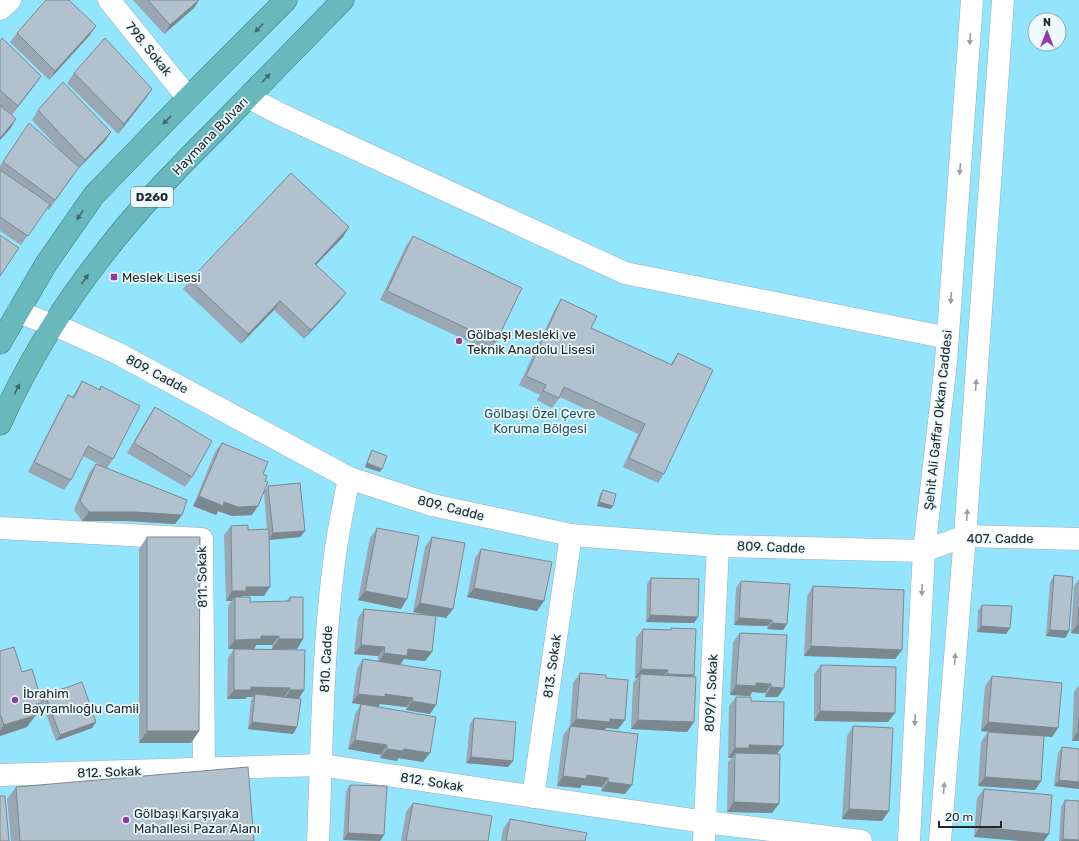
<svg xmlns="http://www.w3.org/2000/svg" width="1079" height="841" font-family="Rubik,sans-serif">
<rect width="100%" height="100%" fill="#ecf9fd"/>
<path fill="#93e4fd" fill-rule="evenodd" d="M0 0H1079V841H0ZM1035 20H1059V44H1035Z"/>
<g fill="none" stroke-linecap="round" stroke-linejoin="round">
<defs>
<g id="minor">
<polyline points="109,0 188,98"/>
<polyline points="0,9 10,0"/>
<polyline points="248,97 280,114 625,273 948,338"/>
<polyline points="0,528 202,539 204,769"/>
<polyline points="0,775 321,765 705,822 861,841"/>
<polyline points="533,797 571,535"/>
<polyline points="704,841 718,546"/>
</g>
<g id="tertiary">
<polyline points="18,312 66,330 117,353 349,478 432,505 502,520 571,535 718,546 924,551 965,536 1079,539"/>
<path d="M318 841C322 751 322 660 333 571 336 540 343 509 349 478"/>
<polyline points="909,841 924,551 946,362 972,0"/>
<polyline points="940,841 965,536 1003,0"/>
</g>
<g id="trunk">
<polyline points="0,343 46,264 94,195 188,98 286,0"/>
<path d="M0 424C27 364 61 308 102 256 136 211 176 170 216 130 258 87 301 43 343 0"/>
</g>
</defs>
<use href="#minor" stroke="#9aafb5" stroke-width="23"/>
<use href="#tertiary" stroke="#9aafb5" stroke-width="23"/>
<use href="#trunk" stroke="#367a7e" stroke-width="23"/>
<use href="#minor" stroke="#fff" stroke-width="22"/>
<use href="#tertiary" stroke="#fff" stroke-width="22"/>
<use href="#trunk" stroke="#68b8bc" stroke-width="22"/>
</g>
<g fill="#98a7b1">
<polygon points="133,0 199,0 194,8 164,34"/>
<polygon points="17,33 90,35 49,80 10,42"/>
<polygon points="0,41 41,76 12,115 16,119 10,129 0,140"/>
<polygon points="74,73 152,89 146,98 118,134 67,83"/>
<polygon points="38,110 105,141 78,169 49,210 47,208 21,245 0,231 0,166 23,132 61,151 32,120"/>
<polygon points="349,227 343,237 316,265 346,293 339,302 304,339 274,310 241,344 183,289 190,280"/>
<polygon points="413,236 496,342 489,351 380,300 406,246"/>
<polygon points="561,299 591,328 670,365 678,353 664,474 658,483 623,467 638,434 560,397 552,408 537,400 540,395 519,385 555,309"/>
<polygon points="82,381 99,389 101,386 113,459 107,468 182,515 175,524 128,521 82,521 74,510 89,473 96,464 100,465 83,456 71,480 64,490 28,472 62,405 68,395 72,397 76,391"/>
<polygon points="155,407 192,477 185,487 127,453 148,417"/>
<polygon points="222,443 263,474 252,515 232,516 218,511 216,515 193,506 215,452"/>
<polygon points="372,450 380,472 365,467 370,453"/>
<polygon points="268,486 305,531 300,537 269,540 264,596 242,596 242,597 250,602 286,601 290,597 303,639 297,649 272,649 272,645 256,645 254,649 228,649 228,606 232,601 226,601 224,535 231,526 248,530 267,530 264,492"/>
<polygon points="603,490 611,509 597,506 600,494"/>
<polygon points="377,528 401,609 358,600 370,538"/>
<polygon points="147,537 199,731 191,743 139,743 139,549"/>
<polygon points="432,537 453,609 446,618 436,616 432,652 425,661 404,659 400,665 430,714 406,710 406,707 380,704 378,707 352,703 357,669 363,659 378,661 378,656 354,654 358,618 364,609 434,616 413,612 425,547"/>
<polygon points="481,549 537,611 467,597 475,558"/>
<polygon points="1054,575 1069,631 1065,638 1046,636 1050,582"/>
<polygon points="651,578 694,623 646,622 647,584"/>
<polygon points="1079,579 1079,634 1071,633 1074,586"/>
<polygon points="741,581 787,624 783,630 767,629 768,626 734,625 736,588"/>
<polygon points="813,586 902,650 895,659 804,656 807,596"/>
<polygon points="982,605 1010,628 1006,634 977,632 978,611"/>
<polygon points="671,628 694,675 693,677 694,722 687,732 631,729 633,683 637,678 635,678 636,638 643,629 669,630"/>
<polygon points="740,633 787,635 778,697 765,697 765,693 752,692 750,696 730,695 733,642"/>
<polygon points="234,649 304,690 298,699 297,727 293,734 248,729 251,700 253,697 247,697 245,699 227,699 228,658"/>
<polygon points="0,651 22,672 42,700 45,695 96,722 92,728 56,741 42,703 35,713 27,727 0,736"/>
<polygon points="821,665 888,722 814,721 814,674"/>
<polygon points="580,673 606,678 625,720 618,729 606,728 604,730 625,794 601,791 602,787 582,785 580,788 557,786 563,735 570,726 573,683"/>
<polygon points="992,676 1058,728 1052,737 1044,736 1041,781 1035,790 978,786 981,742 988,732 1035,736 981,731 985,686"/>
<polygon points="1079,685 1079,741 1072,741 1074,692"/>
<polygon points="736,697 751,701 777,754 772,813 727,812 728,762 732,758 728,758 729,706"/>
<polygon points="361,704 423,762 398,758 397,761 380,758 381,755 348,749 355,714"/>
<polygon points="474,718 513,761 508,767 466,763 470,724"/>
<polygon points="853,726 882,821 842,819 847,736"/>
<polygon points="1062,747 1079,789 1054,786 1058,753"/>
<polygon points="350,785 384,835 380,841 343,840 346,791"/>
<polygon points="16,787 254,841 11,841 7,799"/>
<polygon points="984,789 1049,834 1044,841 1020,841 974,837 977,798"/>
<polygon points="1065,800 1079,841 1059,841 1061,807"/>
<polygon points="413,803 488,841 401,841 406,812"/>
<polygon points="510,819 585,841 501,841 503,829"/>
</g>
<g fill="#7c8890">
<polygon points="199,0 194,8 164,34 170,25"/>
<polygon points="96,26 90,35 49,80 55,71"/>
<polygon points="41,76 35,85 11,116 18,106"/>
<polygon points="152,89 146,98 118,134 124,124"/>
<polygon points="16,119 10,129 0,140 0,138"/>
<polygon points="111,132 105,141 78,169 85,160"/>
<polygon points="349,227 343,237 308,273 315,264"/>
<polygon points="346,293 339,302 304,339 311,330"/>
<polygon points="280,301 274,310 241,344 248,334"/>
<polygon points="367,463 382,469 380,472 365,467"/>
<polygon points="199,496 224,502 258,506 252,515 232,516 218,511 216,515 193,506"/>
<polygon points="599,502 613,506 611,509 597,506"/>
<polygon points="89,512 135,512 182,515 175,524 128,521 82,521"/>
<polygon points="305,531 300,537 268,540 273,533"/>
<polygon points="246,587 270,587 264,596 242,596 240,600 235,597 232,601 226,601 232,591"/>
<polygon points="474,588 544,601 537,611 467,597"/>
<polygon points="365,591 407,599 401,609 358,600"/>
<polygon points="420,603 453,609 446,618 413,612"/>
<polygon points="650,615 698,617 694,623 646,622"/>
<polygon points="739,618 772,620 768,626 734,625"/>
<polygon points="772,623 787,624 783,630 767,629"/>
<polygon points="1078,624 1079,624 1079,634 1071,633"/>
<polygon points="981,626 1010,628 1006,634 977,632"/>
<polygon points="1050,630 1069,631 1065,638 1046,636"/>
<polygon points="261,636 279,636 272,645 256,645 254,649 228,649 235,640"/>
<polygon points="279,639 303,639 297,649 272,649"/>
<polygon points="361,645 385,647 378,656 354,654"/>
<polygon points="811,646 902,650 895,659 804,656"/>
<polygon points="408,649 432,652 425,661 404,659 400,665 378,663 384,653"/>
<polygon points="641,669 668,670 661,679 640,674 637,678 635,678"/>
<polygon points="667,674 694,675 688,685 661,683"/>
<polygon points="756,683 771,684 765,693 752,692 750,696 730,695 736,685"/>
<polygon points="251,687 290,688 284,697 255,694 253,697 247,697 245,699 227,699 234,690"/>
<polygon points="771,687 784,688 778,697 765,697"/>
<polygon points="290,690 304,690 298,700 284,700"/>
<polygon points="358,694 385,694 413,698 406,707 380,704 378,707 352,703"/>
<polygon points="412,701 436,705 430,714 406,710"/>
<polygon points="42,703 34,715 33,705"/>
<polygon points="820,711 895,713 888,722 814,721"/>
<polygon points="36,715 27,727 0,736 0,731 4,725"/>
<polygon points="576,719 610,719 625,720 618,729 606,728 604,731 570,728"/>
<polygon points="638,720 694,722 687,732 631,729"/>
<polygon points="96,722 92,728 56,741 60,735"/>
<polygon points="252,722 297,727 293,734 248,729"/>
<polygon points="988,722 1058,728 1052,737 981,731"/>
<polygon points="147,731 199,731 191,743 139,743"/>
<polygon points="1078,731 1079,731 1079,741 1072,741"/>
<polygon points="355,740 387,745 381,755 348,749"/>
<polygon points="749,745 783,746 776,755 735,753 732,758 728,758 735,748"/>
<polygon points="387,749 404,749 430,753 423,762 398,758 397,761 380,758"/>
<polygon points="471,757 513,761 508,767 466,763"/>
<polygon points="587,775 608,778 602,787 582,785 580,788 557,786 563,776"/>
<polygon points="985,777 1041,781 1035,790 978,786"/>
<polygon points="1059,780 1079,782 1079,789 1054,786"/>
<polygon points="608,782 632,785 625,794 601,791"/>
<polygon points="734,802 779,804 772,813 727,812"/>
<polygon points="849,809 889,811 882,821 842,819"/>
<polygon points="980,827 1049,834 1044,841 1020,841 974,837"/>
<polygon points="348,833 384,835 380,841 343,840"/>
<polygon points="1063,839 1079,840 1079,841 1061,841"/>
</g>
<g fill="#b1c2ce" stroke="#7c8890">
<polygon points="46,0 69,0 96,26 55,71 17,33"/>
<polygon points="148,0 199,0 170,25"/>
<polygon points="2,38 41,76 18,106 0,90 0,41"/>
<polygon points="105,38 152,89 124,124 74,73"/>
<polygon points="63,82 111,132 85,160 38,110"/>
<polygon points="0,105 16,119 0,138"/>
<polygon points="29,123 79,167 55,200 3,162"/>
<polygon points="0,170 50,204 28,236 0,217"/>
<polygon points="291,173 349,227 315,264 346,293 311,330 280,301 248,334 190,280"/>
<polygon points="0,235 19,248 0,276"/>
<polygon points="413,236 522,288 496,342 387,291"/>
<polygon points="561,299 597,316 591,328 672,365 678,353 713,370 664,474 629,458 645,424 564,387 559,398 543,391 546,385 526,376"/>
<polygon points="82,381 100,390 101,386 140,406 113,459 88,446 71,480 34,462 68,395 74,398"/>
<polygon points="155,407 212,441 192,477 134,443"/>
<polygon points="222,443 268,462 263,474 267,476 265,481 268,482 258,506 238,507 224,502 223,506 199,496"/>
<polygon points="372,450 387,456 382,469 367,463"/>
<polygon points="96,464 187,500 182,515 135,512 89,512 80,501"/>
<polygon points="300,483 305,531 273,533 268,486"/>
<polygon points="603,490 616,494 613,506 599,502"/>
<polygon points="248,525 248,530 269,529 270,587 246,587 246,591 232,591 231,526"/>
<polygon points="377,528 419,536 407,599 365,591"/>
<polygon points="147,537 200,537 199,731 147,731"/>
<polygon points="432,537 465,543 453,609 420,603"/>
<polygon points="481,549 552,562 544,601 474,588"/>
<polygon points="1054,575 1073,577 1069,631 1050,630"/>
<polygon points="651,578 699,579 698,617 650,615"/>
<polygon points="741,581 790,584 787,624 772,623 772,620 739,618"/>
<polygon points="813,586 904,590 902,650 811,646"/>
<polygon points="235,597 250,597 250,602 290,601 290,597 303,597 303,639 279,639 279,636 261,636 261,639 235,640"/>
<polygon points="982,605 1012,606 1010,628 981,626"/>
<polygon points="1079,607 1079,624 1078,624"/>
<polygon points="364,609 436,616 432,652 408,649 407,656 384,653 385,647 361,645"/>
<polygon points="671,628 696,629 694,675 667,674 668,670 641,669 643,629 671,630"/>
<polygon points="740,633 787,635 784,688 771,687 771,684 756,683 756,686 736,685"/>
<polygon points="14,647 22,672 32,669 42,703 33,705 36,715 4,725 1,716 0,716 0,651"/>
<polygon points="234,649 305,650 304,690 290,690 290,688 251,687 251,690 234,690"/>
<polygon points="363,659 441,671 436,705 412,701 413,698 385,694 385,697 358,694"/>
<polygon points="821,665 896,667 895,713 820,711"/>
<polygon points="580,673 606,675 606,678 628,680 625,720 610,719 610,722 576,719"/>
<polygon points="640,674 696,677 694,722 638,720"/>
<polygon points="992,676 1062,683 1058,728 988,722"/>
<polygon points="82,682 96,722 60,735 45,695"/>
<polygon points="255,694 301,699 297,727 252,722"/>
<polygon points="736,697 751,697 751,701 784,702 783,746 749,745 749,748 735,748"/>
<polygon points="361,704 436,717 430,753 404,749 403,751 387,749 387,745 355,740"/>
<polygon points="1079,717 1079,731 1078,731"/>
<polygon points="474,718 516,722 513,761 471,757"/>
<polygon points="570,726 638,734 632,785 608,782 608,778 587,775 586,779 563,776"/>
<polygon points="853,726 893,728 889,811 849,809"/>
<polygon points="988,732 1044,736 1041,781 985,777"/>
<polygon points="1062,747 1079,749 1079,782 1059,780"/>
<polygon points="735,753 780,754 779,804 734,802"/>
<polygon points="248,767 254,841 20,841 16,787"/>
<polygon points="350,785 387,786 384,835 348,833"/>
<polygon points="984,789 1052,795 1049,834 980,827"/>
<polygon points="0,796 5,796 9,841 0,841"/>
<polygon points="1065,800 1079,801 1079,840 1063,839"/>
<polygon points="413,803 492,816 488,841 406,841"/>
<polygon points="510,819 587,833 585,841 506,841"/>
</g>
<defs><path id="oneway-solid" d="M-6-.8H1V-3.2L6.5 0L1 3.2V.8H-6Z"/></defs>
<g fill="#40696c">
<use href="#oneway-solid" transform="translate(259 28) rotate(135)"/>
<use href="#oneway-solid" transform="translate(266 78) rotate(-46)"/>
<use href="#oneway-solid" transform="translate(167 120) rotate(134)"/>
<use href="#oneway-solid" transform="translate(80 215) rotate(125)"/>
<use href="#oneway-solid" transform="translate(85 279) rotate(-54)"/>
<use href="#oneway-solid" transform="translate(17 389) rotate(-63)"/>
</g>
<g fill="#9b9e9f">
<use href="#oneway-solid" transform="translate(970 39) rotate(94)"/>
<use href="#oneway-solid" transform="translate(960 169) rotate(94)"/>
<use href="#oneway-solid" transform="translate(951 298) rotate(94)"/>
<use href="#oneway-solid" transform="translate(976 385) rotate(-86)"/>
<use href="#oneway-solid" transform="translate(967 515) rotate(-86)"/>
<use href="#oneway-solid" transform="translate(922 590) rotate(93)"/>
<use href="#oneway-solid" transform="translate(955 659) rotate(-85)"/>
<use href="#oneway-solid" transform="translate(915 720) rotate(93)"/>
<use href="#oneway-solid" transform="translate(944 788) rotate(-85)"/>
</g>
<g fill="#903aa7" stroke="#ecf9fd" stroke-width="1.5">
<rect x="110" y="273" width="8" height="8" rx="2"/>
<circle cx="459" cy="341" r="4"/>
<circle cx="15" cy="700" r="4"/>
<circle cx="126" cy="820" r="4"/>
</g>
<g text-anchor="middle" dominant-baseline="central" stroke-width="3.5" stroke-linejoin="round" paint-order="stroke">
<rect fill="#ecf9fd" stroke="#5d6769" stroke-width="1" x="131" y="187" width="42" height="20" rx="3"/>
<g font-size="12" font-weight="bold" fill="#20282a">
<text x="152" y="197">D260</text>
</g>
<g font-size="13" fill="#20282a" stroke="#ecf9fd">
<text transform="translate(149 49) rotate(51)">798. Sokak</text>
<text transform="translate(210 136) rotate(-46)">Haymana Bulvarı</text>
<text transform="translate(157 374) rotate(28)">809. Cadde</text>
<text transform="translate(938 420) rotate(-84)">Şehit Ali Gaffar Okkan Caddesi</text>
<text transform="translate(451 508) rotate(14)">809. Cadde</text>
<text x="1000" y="538">407. Cadde</text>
<text transform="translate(771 547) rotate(2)">809. Cadde</text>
<text transform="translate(202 577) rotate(-91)">811. Sokak</text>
<text transform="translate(326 659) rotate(-87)">810. Cadde</text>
<text transform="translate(552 666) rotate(-82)">813. Sokak</text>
<text transform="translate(711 693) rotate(-87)">809/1. Sokak</text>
<text transform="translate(109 772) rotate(-2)">812. Sokak</text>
<text transform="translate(432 782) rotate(9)">812. Sokak</text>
</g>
<g font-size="13" fill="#20282a" stroke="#ecf9fd" text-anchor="start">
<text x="122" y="277">Meslek Lisesi</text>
<text x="467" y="334">Gölbaşı Mesleki ve<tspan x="467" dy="15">Teknik Anadolu Lisesi</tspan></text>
<text x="23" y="693">İbrahim<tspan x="23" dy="15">Bayramlıoğlu Camii</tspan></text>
<text x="134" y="813">Gölbaşı Karşıyaka<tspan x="134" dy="15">Mahallesi Pazar Alanı</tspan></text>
</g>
<g font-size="13" fill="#1f5462" stroke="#ecf9fd">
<text x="540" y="413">Gölbaşı Özel Çevre<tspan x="540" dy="15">Koruma Bölgesi</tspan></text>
</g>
</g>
<g transform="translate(1047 32)"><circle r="19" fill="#ecf9fd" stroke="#9aa5a9"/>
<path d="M0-3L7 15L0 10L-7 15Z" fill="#903aa7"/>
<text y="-6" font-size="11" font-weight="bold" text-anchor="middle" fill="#20282a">N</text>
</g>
<path d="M939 821v6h62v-6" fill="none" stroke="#20282a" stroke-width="2"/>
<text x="945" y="821" font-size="12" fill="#20282a" stroke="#ecf9fd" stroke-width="3" paint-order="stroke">20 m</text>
</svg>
